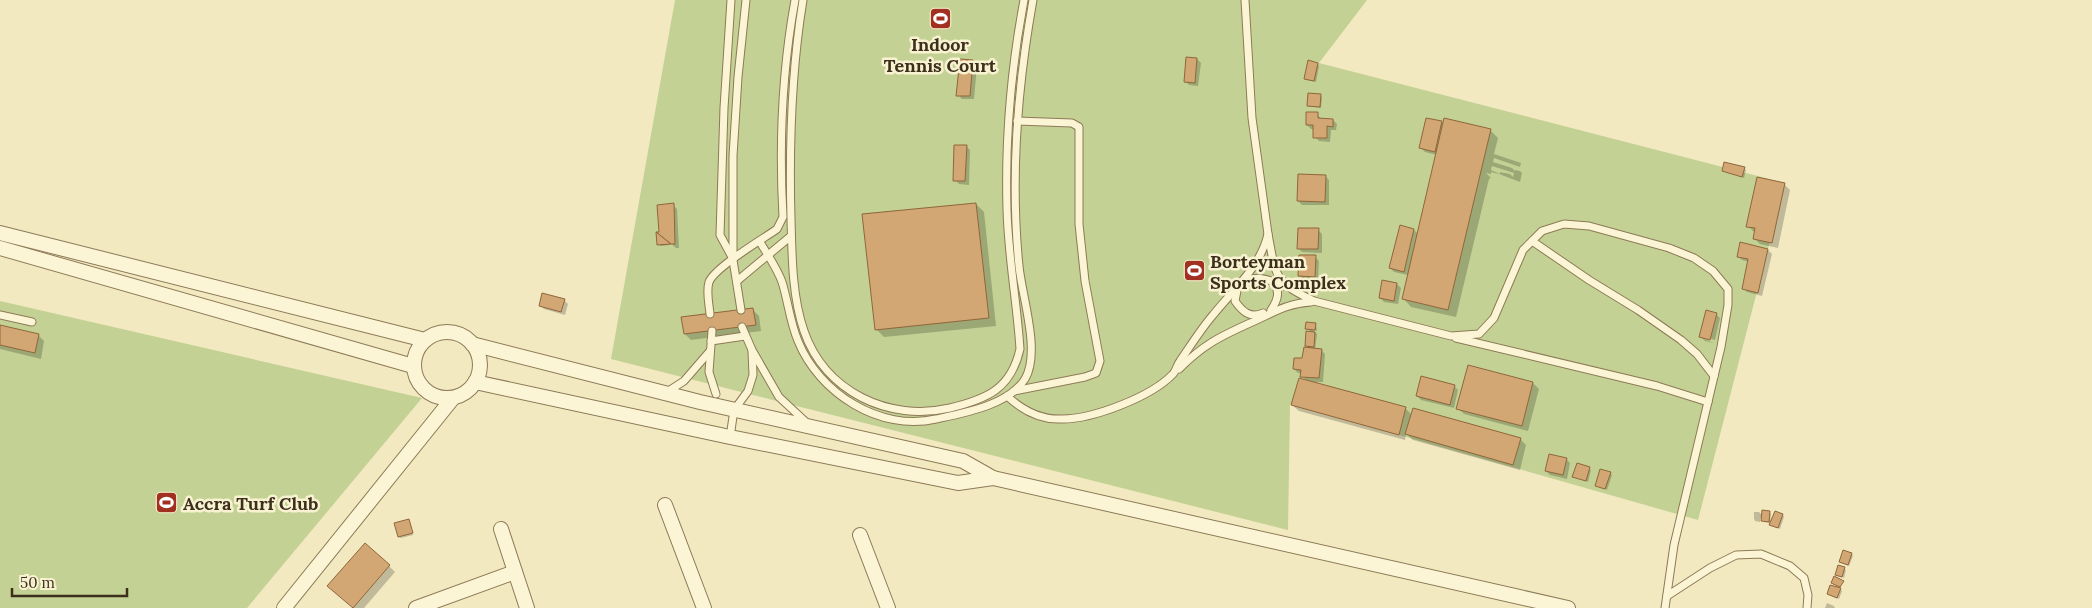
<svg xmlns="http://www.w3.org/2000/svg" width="2092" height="608" font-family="Lora,serif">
<rect width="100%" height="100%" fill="#f2e9c1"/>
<g fill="#c3d194">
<polygon points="675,0 1367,0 1319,63 1785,183 1698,520 1290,404 1288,530 611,359"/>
<polygon points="0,301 422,398 247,608 0,608"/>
</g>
<g fill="#0003" fill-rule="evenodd">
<polygon points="1197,59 1201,63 1198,86 1189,85 1185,81"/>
<polygon points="973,62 977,66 974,99 962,99 958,95"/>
<polygon points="1317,64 1319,66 1316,82 1307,80 1306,78"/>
<polygon points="1320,96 1322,97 1321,108 1308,106"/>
<polygon points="1317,113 1321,120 1333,120 1337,124 1336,130 1331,130 1330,142 1319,141 1315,137 1315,129 1311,129 1307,125"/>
<path d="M1441 122 1444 125 1490 130 1498 138 1494 154 1521 163 1520 167 1494 158 1493 162 1512 168 1515 171V170L1520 171 1522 173 1520 182 1499 174 1491 172V174L1486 173 1491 178 1489 179 1456 317 1411 307 1403 298 1408 275 1394 272 1390 268 1401 226 1414 230 1418 234 1437 155 1425 152 1421 148ZM1492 166 1514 173 1513 177 1510 174 1500 172V174L1491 170Z"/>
<polygon points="966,146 970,150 969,185 959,184 955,180"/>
<polygon points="1744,168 1746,170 1744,178 1723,171"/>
<polygon points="1325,176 1329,180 1329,205 1302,205 1298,201"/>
<polygon points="1784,184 1790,190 1778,248 1760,244 1754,238 1755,233 1748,226"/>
<polygon points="976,204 984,212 996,326 884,337 876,329"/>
<polygon points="673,205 677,209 679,248 676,248 662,235 658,235 670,245 660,246 658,233 660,233 659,206"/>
<polygon points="1318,230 1322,234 1322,253 1302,252 1298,248"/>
<polygon points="1768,250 1772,254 1762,296 1747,292 1743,288 1749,262 1742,260 1738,256"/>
<polygon points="1315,257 1319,261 1318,280 1303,279 1299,275"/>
<polygon points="1397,284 1401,288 1398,304 1384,302 1380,298"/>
<polygon points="564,300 568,304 565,315 544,309 540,305"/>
<polygon points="753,310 759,316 761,331 691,340 685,334"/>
<polygon points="1716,314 1720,318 1715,340 1704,337 1704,339 1714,343 1705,341 1701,337"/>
<polygon points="1316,324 1317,331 1313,330 1317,334 1315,350 1321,350 1325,354 1323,382 1310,382 1405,408 1412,415 1520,439 1526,445 1520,470 1413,440 1406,434 1405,440 1299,411 1292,405 1307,381 1302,376 1302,373 1298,373 1294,369 1304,360 1310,349 1306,345 1311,332 1307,328"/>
<polygon points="0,326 38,335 44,341 41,359 0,349"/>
<polygon points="1533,383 1539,389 1528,431 1464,414 1458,408"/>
<polygon points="1454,386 1458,390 1454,408 1421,400 1417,396"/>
<polygon points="1566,459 1570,463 1567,479 1550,475 1546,471"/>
<polygon points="1577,465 1591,470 1588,482 1574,477"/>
<polygon points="1610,473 1612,475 1607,490 1596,485"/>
<polygon points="1754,512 1759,512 1763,516 1769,512 1771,514 1770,523 1764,522 1760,518 1760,522 1755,521 1754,519"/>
<polygon points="1783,515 1784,517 1780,529 1771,525"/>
<polygon points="410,522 413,535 401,538 399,537"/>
<polygon points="1852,554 1853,556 1849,566 1842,563"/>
<polygon points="389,566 395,572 364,608 354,608 335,592"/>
<polygon points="1839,566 1846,570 1844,578 1836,574"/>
<polygon points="1840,589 1842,591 1839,599 1828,594"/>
<polygon points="1827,603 1834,606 1835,608 1825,608"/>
</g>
<g fill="#d3a774" stroke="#8f663a">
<polygon points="1186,57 1197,58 1195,83 1184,82"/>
<polygon points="960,59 973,60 970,96 956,96"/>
<polygon points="1308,60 1318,63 1314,81 1304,79"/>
<polygon points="1308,93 1321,94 1320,107 1307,106"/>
<polygon points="1306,112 1318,112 1318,118 1333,119 1333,127 1327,126 1327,138 1313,138 1313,125 1306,125"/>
<polygon points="1426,118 1442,121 1435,152 1419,148"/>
<polygon points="1444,118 1491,129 1448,310 1402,299"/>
<polygon points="954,145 967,145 965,181 953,181"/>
<polygon points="1724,162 1745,167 1742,177 1722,171"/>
<polygon points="1298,174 1326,175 1325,202 1297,201"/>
<polygon points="1757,177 1785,183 1772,243 1753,239 1755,228 1746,227"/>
<polygon points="674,203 675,244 671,244 656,232 659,232 657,205"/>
<polygon points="976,203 989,318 875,330 862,214"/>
<polygon points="1400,225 1414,229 1404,272 1389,268"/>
<polygon points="1298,228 1319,228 1318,249 1297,249"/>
<polygon points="656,232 671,244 657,245"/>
<polygon points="1740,242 1768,249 1758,293 1742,289 1748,259 1737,257"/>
<polygon points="1299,255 1316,255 1315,277 1298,276"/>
<polygon points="1382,280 1397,283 1394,301 1379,298"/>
<polygon points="542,293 565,299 561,312 539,306"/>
<polygon points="753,308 756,325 684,334 681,317"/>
<polygon points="1706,310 1717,313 1710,340 1699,337"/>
<polygon points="1306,322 1316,323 1315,330 1305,329"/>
<polygon points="0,325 39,334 35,353 0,345"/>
<polygon points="1306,331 1315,332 1314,347 1305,346"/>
<polygon points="1304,347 1322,349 1319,378 1300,377 1301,370 1293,369 1294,358 1302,358"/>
<polygon points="1468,365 1533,382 1522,426 1456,409"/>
<polygon points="1421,376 1455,385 1450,405 1416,396"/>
<polygon points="1299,378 1406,407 1399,435 1291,405"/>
<polygon points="1413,408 1521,438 1513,465 1405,434"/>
<polygon points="1549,454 1567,458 1563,475 1545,471"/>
<polygon points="1577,463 1590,467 1586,481 1572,477"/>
<polygon points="1600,469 1611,472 1605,489 1595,486"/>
<polygon points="1762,510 1770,511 1769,522 1761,521"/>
<polygon points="1775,511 1783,514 1778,528 1769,525"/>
<polygon points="409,519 413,533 398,537 394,523"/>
<polygon points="365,543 390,565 353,608 327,586"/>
<polygon points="1843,550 1852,553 1848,565 1839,562"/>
<polygon points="1838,565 1845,567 1842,577 1835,575"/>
<polygon points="1834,576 1844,581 1840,587 1831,583"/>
<polygon points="1830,585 1841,588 1837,598 1827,594"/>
</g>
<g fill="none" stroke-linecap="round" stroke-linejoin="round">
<defs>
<g id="service">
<polyline points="731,0 724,108 720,235 732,257"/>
<path d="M803 0C791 73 789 145 791 219 792 256 792 296 804 331 825 392 889 422 950 408 987 399 1011 389 1020 349 1017 302 1008 256 1007 209 1005 139 1011 69 1024 0"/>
<path d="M1268 234C1276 277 1274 282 1314 301L1451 336 1479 334 1494 318 1523 250 1542 231 1564 224 1589 226 1669 248 1694 258 1713 271 1728 289V305L1721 347 1674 545 1665 608"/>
<polyline points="1532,241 1589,280 1638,310 1681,340 1697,354 1714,376"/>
<path d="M760 242C767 254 777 268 782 282 788 301 790 322 798 341 819 393 880 432 936 419 964 413 1009 405 1025 379 1041 352 1022 297 1019 266 1010 176 1017 89 1033 0"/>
<polyline points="737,281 791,236"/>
<polyline points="741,310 733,260 733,156 738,77 746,0"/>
<path d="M1271 310C1278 300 1280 292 1274 282"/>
<path d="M1263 313C1250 319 1242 311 1235 301L1238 285C1255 274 1266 278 1283 286"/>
<path d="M710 314C709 303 706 292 709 282 715 267 763 239 777 229L783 217C779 145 782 71 795 0"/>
<polyline points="0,315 32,322"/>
<polyline points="742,327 752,350 779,397 807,423"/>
<polyline points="712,331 709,372 716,394"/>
<polyline points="1456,338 1657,386 1708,402"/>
<polyline points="711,341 745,336"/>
<path d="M1179 369C1203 345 1219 337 1250 323 1271 314 1287 303 1311 302"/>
<polyline points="1014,391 1085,377 1096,373 1100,361 1085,281 1079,224 1079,127 1072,123 1017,121"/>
<polyline points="667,392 684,381 710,351"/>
<path d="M1007 396C1022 410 1041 420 1062 419 1093 419 1151 397 1173 374 1176 371 1177 365 1180 361 1191 345 1201 329 1213 315 1234 289 1261 266 1268 234L1252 118 1245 0"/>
<polyline points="730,437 734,410 748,391 753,375 752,351"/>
<polyline points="1667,596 1710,568 1736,555 1761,554 1790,566 1804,578 1808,595 1807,608"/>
</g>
<g id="minor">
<polyline points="0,233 425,340"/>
<polyline points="0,248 413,366"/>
<circle cx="447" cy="365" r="33"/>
<polyline points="472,344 700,402 963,461 993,478 1568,608"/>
<polyline points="475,382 730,437 958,483 993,478"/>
<polyline points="665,505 704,608"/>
<polyline points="501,529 527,608"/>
<polyline points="860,535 888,608"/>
<polyline points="284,608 453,398"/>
<polyline points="416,608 515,572"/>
</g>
</defs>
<use href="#service" stroke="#8d7a57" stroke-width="9"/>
<use href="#minor" stroke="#8d7a57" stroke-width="16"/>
<use href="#service" stroke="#fcf5d5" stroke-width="7"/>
<use href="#minor" stroke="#fcf5d5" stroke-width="14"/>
</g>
<defs>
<symbol id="stadium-square" viewBox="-11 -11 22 22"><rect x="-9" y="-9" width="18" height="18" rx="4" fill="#a23021" stroke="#f8f2d1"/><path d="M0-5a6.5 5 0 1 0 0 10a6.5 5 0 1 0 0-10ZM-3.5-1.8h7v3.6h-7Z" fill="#fff"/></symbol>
</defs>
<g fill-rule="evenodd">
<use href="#stadium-square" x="928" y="6" width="25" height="25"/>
<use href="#stadium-square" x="1182" y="258" width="25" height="25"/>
<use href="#stadium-square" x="154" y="490" width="25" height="25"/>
</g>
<g text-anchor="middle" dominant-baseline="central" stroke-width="5" stroke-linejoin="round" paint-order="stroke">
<g font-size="18" font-weight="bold" fill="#3c2f1c" stroke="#f8f2d1" text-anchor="start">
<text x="940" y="44" text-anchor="middle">Indoor<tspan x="940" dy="21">Tennis Court</tspan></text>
<text x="1210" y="261">Borteyman<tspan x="1210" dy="21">Sports Complex</tspan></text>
<text x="183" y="503">Accra Turf Club</text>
</g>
</g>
<path d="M12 588v8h115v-8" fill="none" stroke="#3c2f1c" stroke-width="2.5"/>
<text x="20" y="588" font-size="15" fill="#3c2f1c" stroke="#f8f2d1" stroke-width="4" paint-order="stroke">50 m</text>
</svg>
